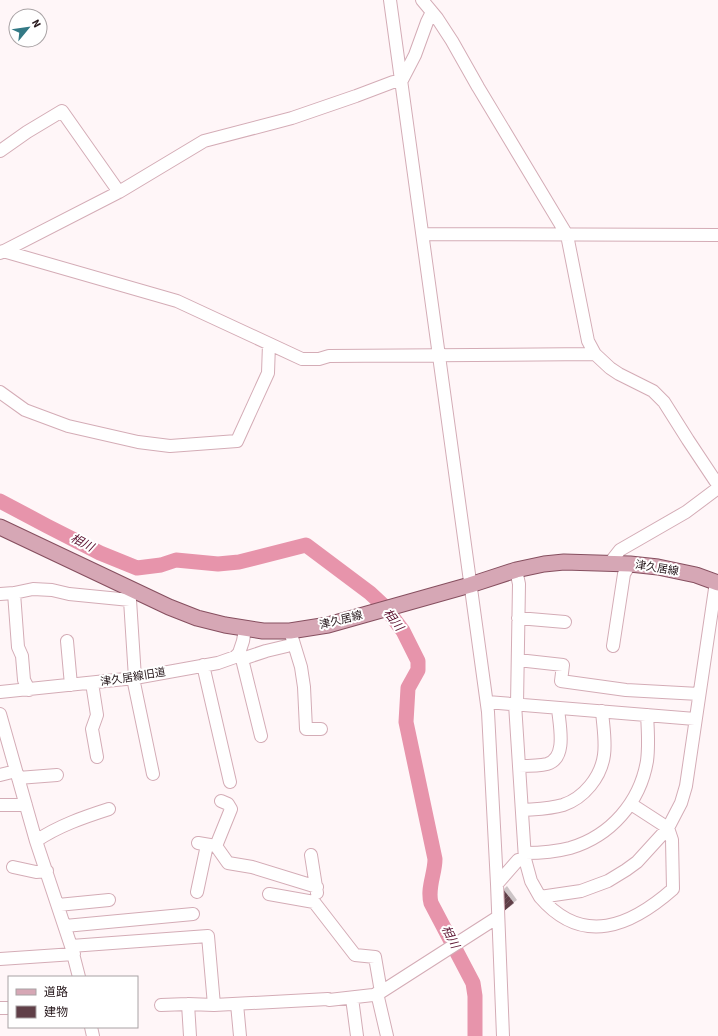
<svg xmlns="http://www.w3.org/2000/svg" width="718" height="1036" viewBox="0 0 718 1036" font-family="'Source Sans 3','Noto Sans JP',sans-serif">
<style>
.shadow{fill:#0003}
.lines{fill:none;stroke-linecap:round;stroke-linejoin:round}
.river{stroke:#e794ab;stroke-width:15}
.building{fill:url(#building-hatch)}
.minor-casing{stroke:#d4acb6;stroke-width:14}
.major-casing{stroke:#864f5f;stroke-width:17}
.minor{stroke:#fff;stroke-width:12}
.major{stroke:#d6a7b5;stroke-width:15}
.labels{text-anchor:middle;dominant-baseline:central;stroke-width:4;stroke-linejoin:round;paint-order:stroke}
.street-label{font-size:11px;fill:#26171b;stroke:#fff}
.water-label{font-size:12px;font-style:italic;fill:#5a102e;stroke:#fff}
</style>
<defs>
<pattern id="building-hatch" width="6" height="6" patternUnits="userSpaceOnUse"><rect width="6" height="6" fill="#603f48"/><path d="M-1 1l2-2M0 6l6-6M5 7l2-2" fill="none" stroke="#73575f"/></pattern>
</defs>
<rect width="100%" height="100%" fill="#fff6f8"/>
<path class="shadow" d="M507,886L517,900L504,910V889Z"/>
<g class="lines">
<path class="river" d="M0,501L47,526L100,553L137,568L161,565L176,560L218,564L239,562L306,545L370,593L385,607L403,631L418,661V670L408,688L406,722L435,859C435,874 427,888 431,903L473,983L475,996V1036"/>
</g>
<path class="building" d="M503,889L514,903L503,912Z"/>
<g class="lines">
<defs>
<path id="minor" d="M390,0L488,712L497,884L503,1036
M422,0L437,18L452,41L478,87L567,235L588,341L595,354L610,368L619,374L653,391L664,402L688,440L718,485
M401,82L415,55L427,22L432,12
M0,151L27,132L62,111L119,192
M423,234L718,235
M3,251L177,301L302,359H319L329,356L595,354
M0,253L119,192L204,141L292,118L356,96L393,82H401
M0,392L25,410L68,426L138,442L170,446L237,441L268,373L269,344
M609,564L620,550L686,512L718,488
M516,570L519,584L517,704
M14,593L18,647L22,656L24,680L29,690
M0,594L14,593L33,589L52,590L69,594L130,600L135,678
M518,618L565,622
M290,631L301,667L304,687L306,729H321
M67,641L71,685
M613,646L624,574L630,564
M239,653L242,659L261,736
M242,659L266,651L287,646
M518,660L563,665L561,681L626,690L699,694
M203,665L230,782
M133,678L153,774
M92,683L97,715L92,729L97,757
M0,692L135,678L218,663L235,657L239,653L243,641L245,629
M487,702L695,719
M515,704L525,859L531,881L540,897L581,891L608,881L626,870L637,862L668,828L681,803L686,786L716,582
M0,714L36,841L71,946L79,977
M519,766C528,766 539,766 547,764C568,758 559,724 558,708
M0,775L16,771
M18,778L57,775
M0,805H26
M523,810C536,809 550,809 563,805C584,798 601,777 604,755C606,741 603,725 602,711
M36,841C58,826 84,817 109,809
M198,843L216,846L228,863L252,867L317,887
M216,846L231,809L228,804L221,801
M525,853C540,853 555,852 570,848C611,836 640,802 647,761C649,746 648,730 647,715
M311,855L317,893
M13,867L36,872L47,871
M497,884L518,860L525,859
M197,892L207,845
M269,894L314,902L355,955L375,957L381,992
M540,897C583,947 631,926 673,889L672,840L668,828L631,804
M58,905L109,900
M65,926L193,914
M71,946L208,936L214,1005
M0,959L74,954
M377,993L387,1036
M352,998L357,1036
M237,1004L240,1036
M161,1005L188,1004
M0,1008H7
M91,1027L93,1036
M190,1036L188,1004L214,1005L328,999L329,1000L373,995L381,992L498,917"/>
<path id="major" d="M0,527L169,607L197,618L225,625L263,631H290L328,625L470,585L516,570L544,564L564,562L630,564L658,567L696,575L718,583"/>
</defs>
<use href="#minor" class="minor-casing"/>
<use href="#major" class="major-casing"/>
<use href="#minor" class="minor"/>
<use href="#major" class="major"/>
</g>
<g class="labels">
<g class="street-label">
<text transform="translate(657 568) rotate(9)">津久居線</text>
<text transform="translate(341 620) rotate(-14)">津久居線</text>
<text transform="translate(133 677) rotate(-9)">津久居線旧道</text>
</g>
<g class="water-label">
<text transform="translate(82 543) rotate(28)">相川</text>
<text transform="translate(393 620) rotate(53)">相川</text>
<text transform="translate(450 937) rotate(63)">相川</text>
</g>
</g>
<rect x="8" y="976" width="130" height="52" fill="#ffffff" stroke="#a8a2a4"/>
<rect x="16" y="989" width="20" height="6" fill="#d6a7b5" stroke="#a8a2a4"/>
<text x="44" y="996" font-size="12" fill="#26171b">道路</text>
<rect x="16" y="1006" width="20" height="12" fill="#603f48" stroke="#a8a2a4"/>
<text x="44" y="1016" font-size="12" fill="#26171b">建物</text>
<g transform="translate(28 28) rotate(61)"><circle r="19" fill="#ffffff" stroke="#a8a2a4"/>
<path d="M0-3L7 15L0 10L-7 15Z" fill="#337985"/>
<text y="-6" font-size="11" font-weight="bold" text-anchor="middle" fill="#26171b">N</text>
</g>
</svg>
